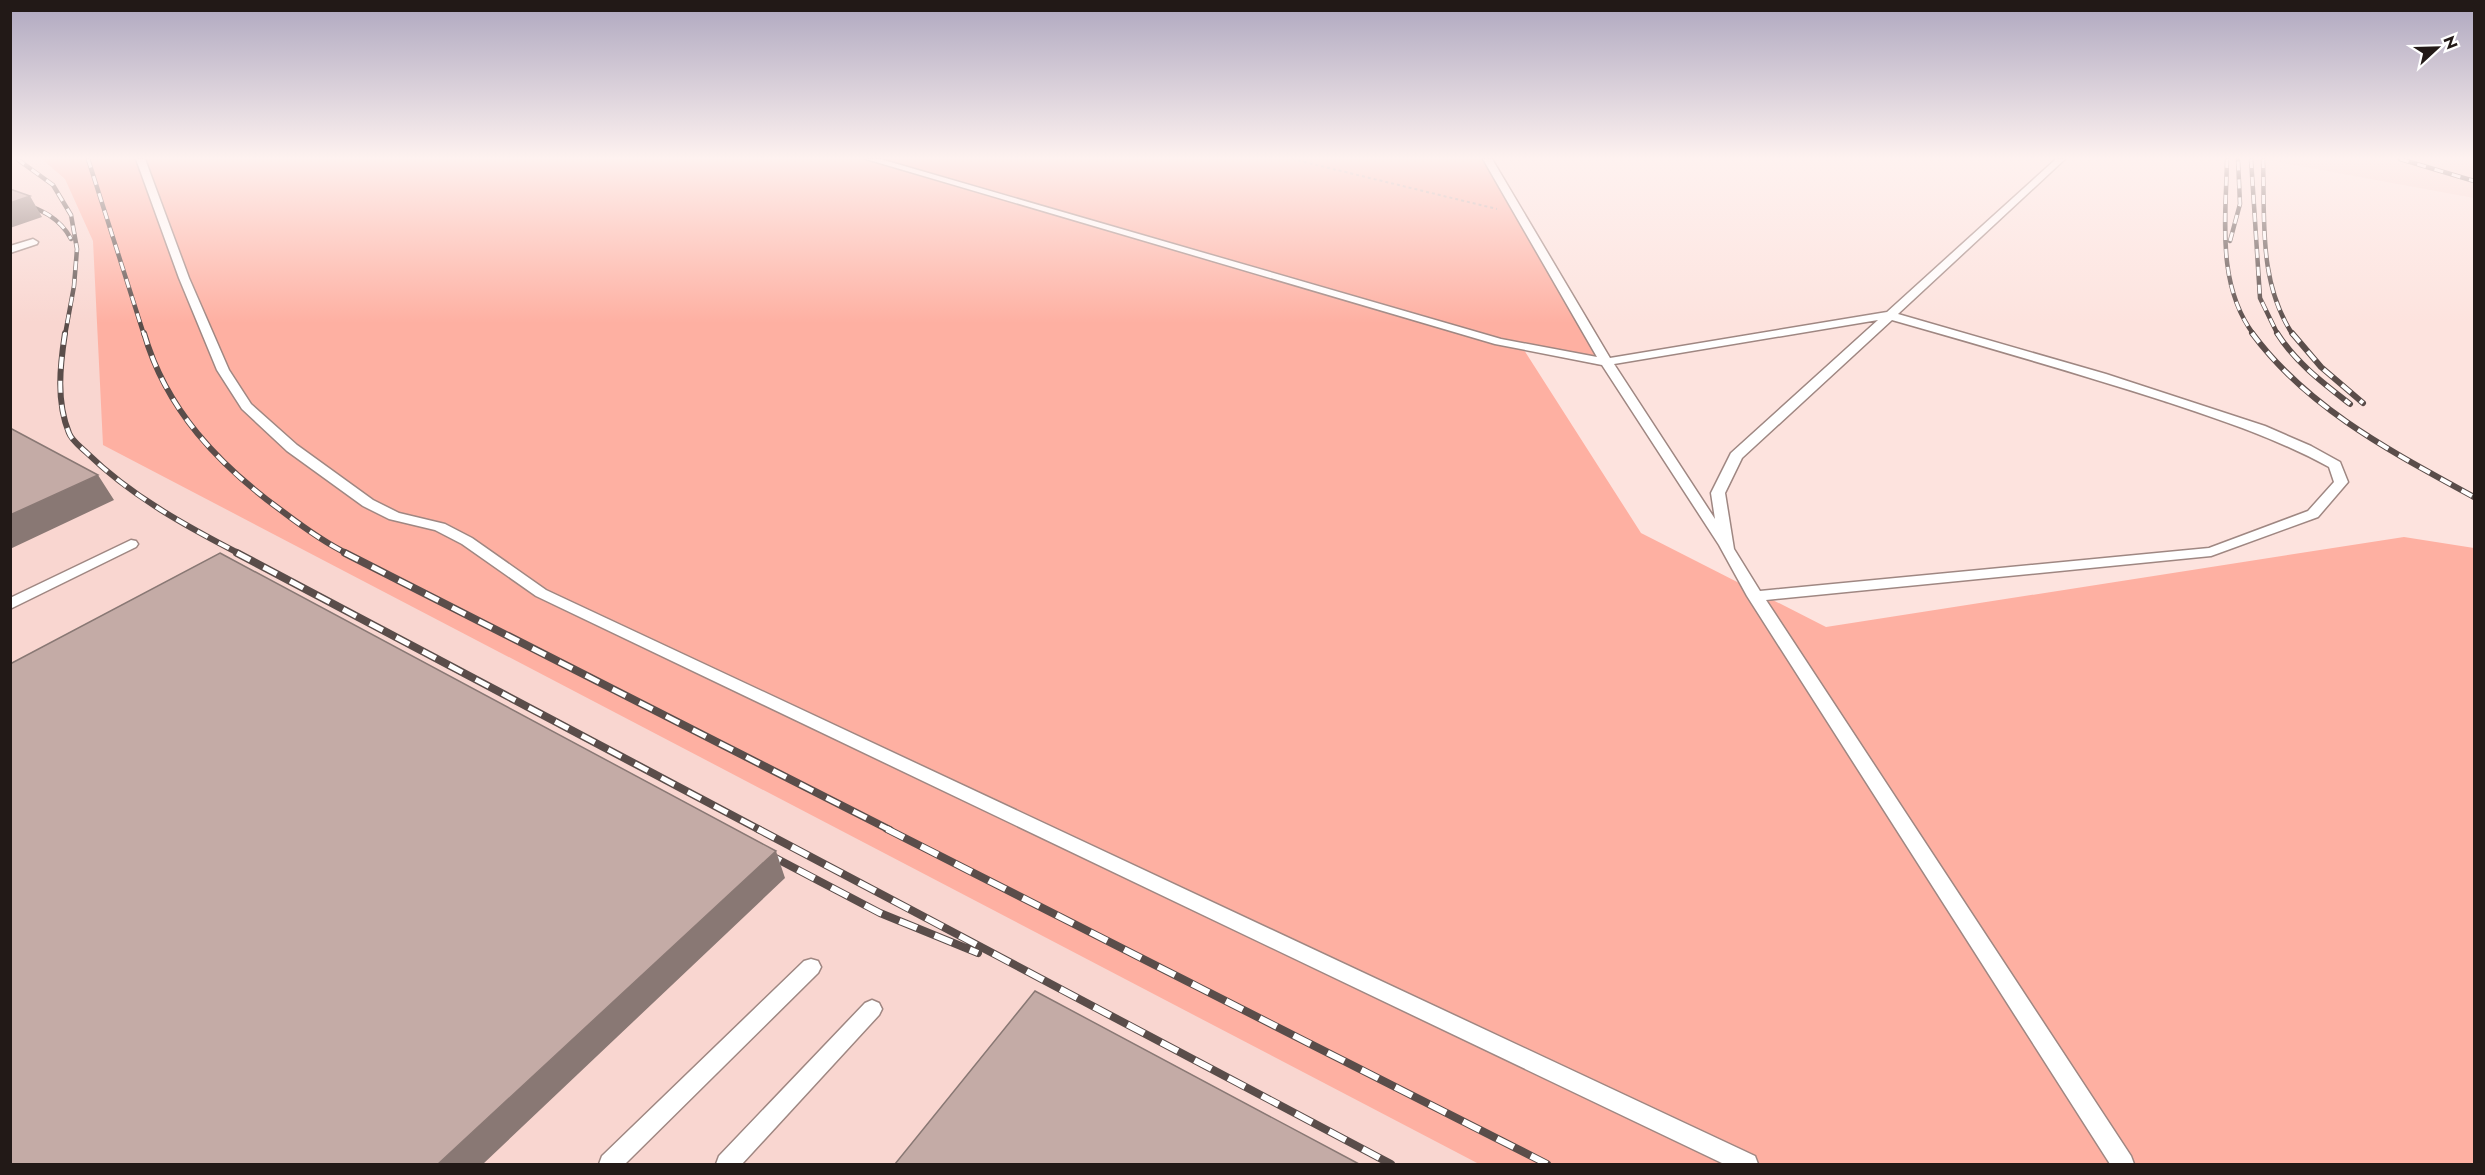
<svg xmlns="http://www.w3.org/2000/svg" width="2485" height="1175" viewBox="0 0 2485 1175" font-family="Jost,sans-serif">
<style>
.built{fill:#f9d6d0}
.green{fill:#feb0a2}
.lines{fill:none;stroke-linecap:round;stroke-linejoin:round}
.lane-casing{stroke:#9f8782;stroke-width:3}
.path{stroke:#bba6a2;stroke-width:2;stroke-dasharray:3 3;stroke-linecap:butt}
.lane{fill:#fff;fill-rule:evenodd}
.rail-far3-casing{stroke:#5a4d4a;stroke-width:4.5}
.rail-far2-casing{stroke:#5a4d4a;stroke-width:6}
.rail-far1-casing{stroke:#5a4d4a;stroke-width:8}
.rail-casing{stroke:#5a4d4a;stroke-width:8}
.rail-far3{stroke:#fff;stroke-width:3;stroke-dasharray:9;stroke-linecap:butt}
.rail-far2{stroke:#fff;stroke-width:4;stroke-dasharray:12;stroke-linecap:butt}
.rail-far1{stroke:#fff;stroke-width:5;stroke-dasharray:15;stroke-linecap:butt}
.rail{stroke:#fff;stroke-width:6;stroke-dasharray:19;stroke-linecap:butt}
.shaded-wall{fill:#897874}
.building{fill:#c4aba6;stroke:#897874;stroke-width:1.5}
</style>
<rect width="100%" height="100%" fill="#fde3de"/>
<path class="built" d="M10,159H121L1677,1164H11Z
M2267,159H2474V198L2267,160Z"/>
<path class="green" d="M42,159H1488L1610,368L1524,350L1641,533L1826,627L2404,537L2474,548V1164H1479L103,445L93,241L65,179Z"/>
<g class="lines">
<defs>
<path id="lane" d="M136,159H145L189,278L229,370L251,404L297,445L373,500L399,513L445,524L472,538L546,590L1755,1156L1758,1164H1724L536,596L462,544L435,530L389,519L363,506L287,451L242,409L217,370L179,278Z
M866,159H880L1501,339L1597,357L1483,159H1492L1610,358L1887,312L2056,159H2065L1898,314L2106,374L2265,426L2311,446L2340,462L2348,482L2318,517L2211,556L1766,600L2131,1156L2134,1164H2110L1747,596L1719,545L1602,365L1495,344ZM1878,320L1731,453L1711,493L1715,519L1614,364ZM1892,320C1983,346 2074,372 2164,401C2221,420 2276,438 2329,467L2334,482L2308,511L2209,548L1760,591L1734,549L1725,493L1742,458Z
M33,239L38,242L37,244L10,253V246Z
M131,540L136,541L138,544L136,547L10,609V598Z
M811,959L818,961L821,967L818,973L625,1164H599L602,1156L804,961Z
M872,1000L879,1003L882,1009L879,1015L742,1164H716L719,1156L865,1003Z"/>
</defs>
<use href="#lane" class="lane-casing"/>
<path class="path" d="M1292,159L1497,209"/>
<use href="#lane" class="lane"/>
<defs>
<path id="rail-far3" d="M17,159L53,185L71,215L77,249L74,286L65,335
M88,159L144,335
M2227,159C2226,218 2216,284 2254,335
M2251,159L2260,298L2278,335
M2263,159C2265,219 2258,282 2293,335
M2400,159L2474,181
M10,198C35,208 58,214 71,239
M2230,241L2240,204L2238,159"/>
<path id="rail-far2" d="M65,333C60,366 56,401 69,433C72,441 81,447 87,453C131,496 186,526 240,554
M144,333C166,410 219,465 282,511C303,527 325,543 348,554
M2252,333C2308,409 2394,453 2474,497
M2277,333C2296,363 2323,383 2350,404
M2292,333L2321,367L2363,403"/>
<path id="rail-far1" d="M237,553L760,830
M345,553L890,830"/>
<path id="rail" d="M758,829L1391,1164
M887,829L1547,1164
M764,852L880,913L978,953"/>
</defs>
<use href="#rail-far3" class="rail-far3-casing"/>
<use href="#rail-far2" class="rail-far2-casing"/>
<use href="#rail-far1" class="rail-far1-casing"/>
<use href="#rail" class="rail-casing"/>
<use href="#rail-far3" class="rail-far3"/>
<use href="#rail-far2" class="rail-far2"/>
<use href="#rail-far1" class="rail-far1"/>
<use href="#rail" class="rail"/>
</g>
<path class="shaded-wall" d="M30,196L42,217L10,228V203Z
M98,475L114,500L10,549V515Z
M776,851L785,878L483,1164H438Z"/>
<path class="building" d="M10,189L30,196L10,203Z
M10,428L98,475L10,515Z
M220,553L776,851L438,1164H10V664Z
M1035,991L1359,1164H895Z"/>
<linearGradient id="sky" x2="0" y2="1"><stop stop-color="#aea7bf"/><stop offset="0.49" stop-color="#fef2f0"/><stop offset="1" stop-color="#fef2f0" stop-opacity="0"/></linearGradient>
<rect width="2485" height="323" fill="url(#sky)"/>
<rect width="2485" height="1175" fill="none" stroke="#221917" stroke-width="24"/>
<g transform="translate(2437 48) rotate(68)" stroke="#ffffff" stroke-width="4.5" paint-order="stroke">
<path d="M0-4.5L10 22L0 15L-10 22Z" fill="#221917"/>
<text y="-9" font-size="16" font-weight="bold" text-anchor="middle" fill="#221917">N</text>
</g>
</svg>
